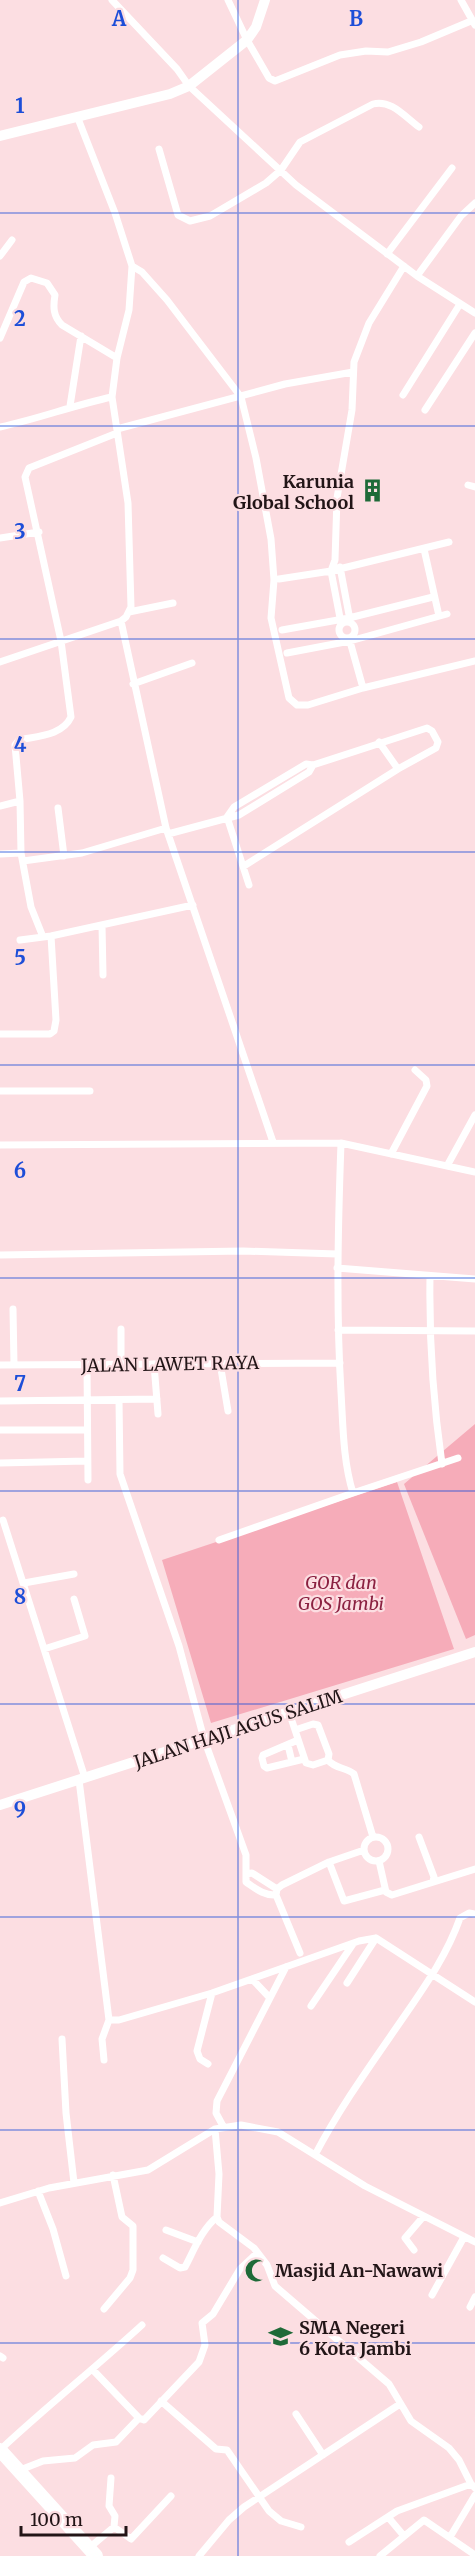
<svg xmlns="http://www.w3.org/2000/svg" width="475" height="2556" viewBox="0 0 475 2556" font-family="Merriweather,serif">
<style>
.green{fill:#f6acb9}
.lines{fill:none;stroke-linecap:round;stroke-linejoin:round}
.street{stroke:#fff;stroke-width:7}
.secondary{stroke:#fff;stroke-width:10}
.highway{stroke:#fff;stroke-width:14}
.grid{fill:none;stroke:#1d4ed8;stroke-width:1.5;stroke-opacity:0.55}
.labels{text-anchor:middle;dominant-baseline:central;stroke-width:4.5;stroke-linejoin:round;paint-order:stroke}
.poi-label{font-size:18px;font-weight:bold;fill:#221517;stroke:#fcdee2;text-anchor:start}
.street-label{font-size:18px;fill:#221517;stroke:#fcdee2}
.park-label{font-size:18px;font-style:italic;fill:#8b2141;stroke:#fcdee2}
.grid-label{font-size:20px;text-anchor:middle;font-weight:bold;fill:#1d4ed8;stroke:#fcdee2;stroke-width:4.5;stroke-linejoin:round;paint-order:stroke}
</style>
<rect width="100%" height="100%" fill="#fcdee2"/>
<path class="green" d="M475,1424V1635L466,1639L404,1484Z
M397,1482L454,1649L211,1723L162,1560Z"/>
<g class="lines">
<path class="street" d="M112,0L177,69L189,86L296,185L417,276L475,313
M228,0L247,40L269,78L275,81L340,55L366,51L388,52L421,42L471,21
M461,0L475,25
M159,149L178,215L190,221L210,216L266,183L281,170L300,142L373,104C391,99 405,117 419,127
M387,254L452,168
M0,256L12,240
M132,266L142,272L167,300L241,397L256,458L271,539L274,580L271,618L289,698L297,705H308L363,688L475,661
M417,276L461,216L475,203
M0,338L24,282L31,278L47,283L55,295C53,307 53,316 62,325L117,358
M403,395L460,304
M70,406L81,336
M425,410L475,333
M0,427C38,419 74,405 112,397
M117,429L285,384L353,372
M468,485L475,487
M0,538L39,532
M424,549L439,616
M340,567L350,620
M279,579L331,571L449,542
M129,612L173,603
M121,621L166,828L273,1142
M339 630a8 8 0 1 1 16 0a8 8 0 1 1-16 0Z
M341,623L331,571L335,560L337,498L352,410L354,362L369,323L404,266
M282,630L349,618L433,597
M349,638L363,688
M287,653L350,641L447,614
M0,662L121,621L126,617L131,607L128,503L112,397L117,358L129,310L132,266L115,213L77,116
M133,684L192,663
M379,742L398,769
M0,806L20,801
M58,808L64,856
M227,817L234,807L306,764L313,765L427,728L432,731L438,742L436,748L398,769L244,866
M227,817L249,885
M168,834L239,815L309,772L313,765
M0,854L21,853
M23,861L82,853L166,828
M102,925L103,975
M43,937L31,907L21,853L20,801L15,745L19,740C37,736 62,736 71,717L61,641L25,477L29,468L117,433
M20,940L51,936L193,905
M0,1034H50L54,1031L56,1020L51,936
M0,1091H90
M341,1143C338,1226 336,1309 341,1392C343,1425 343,1461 353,1493
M0,1145L341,1143L475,1172
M391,1154L427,1086L426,1080L415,1070
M447,1166L475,1115
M0,1255L243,1251L337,1254
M337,1268L475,1279
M430,1276C429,1340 433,1401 442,1464
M13,1309L14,1365
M338,1330L475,1331
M220,1363L228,1411
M121,1364V1329
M154,1364L158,1414
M0,1365L340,1363
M87,1365L88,1480
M119,1400L120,1474L179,1646L204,1739L246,1855V1882C255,1888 264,1896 276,1895L277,1889L282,1885L329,1862L364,1850
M0,1401L157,1399
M0,1430H86
M0,1463L86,1461
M3,1520L85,1778
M219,1540L353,1493L458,1458
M24,1583L74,1574
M44,1649L85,1636L74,1599
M289,1712L306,1763L313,1765L328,1760C335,1769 346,1767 354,1774L373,1837
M295,1730L313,1724L318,1725L329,1754L328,1760
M298,1740L263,1755L262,1758L264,1766L267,1768L304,1759
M288,1745L292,1762
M79,1780L109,2020L102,2039L104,2060
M364 1849a12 12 0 1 1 24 0a12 12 0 1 1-24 0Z
M419,1837L434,1877L433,1881
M379,1861L386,1892L392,1895L475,1869
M329,1862L344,1901L385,1890
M246,1874L252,1873L277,1889
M276,1895L300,1953
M252,1979L269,1997
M347,1983L376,1938
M311,2006L353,1944
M109,2020H119L212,1993L359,1941L376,1938L475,2002
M62,2039L66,2113L74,2183
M208,2064L200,2059L197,2051L212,1993
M223,2126L216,2113L217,2101L286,1967
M215,2129L219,2174L217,2217L219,2222L254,2248L267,2265L275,2286L389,2384L411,2421L449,2448L459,2460L471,2484
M315,2155C340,2107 372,2063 403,2018C425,1986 447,1955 460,1918L469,1913L475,1914
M38,2191L53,2229L66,2276
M0,2203L49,2188L148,2170L215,2129L241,2125L278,2132L365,2186L475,2242
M166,2230L198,2242
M414,2250L405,2238L423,2217
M163,2258L180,2268L185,2267C194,2250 202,2229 217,2217
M432,2295L464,2237
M470,2307L475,2297
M104,2309L130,2278L133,2270V2226L122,2217L113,2175
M0,2356L3,2358
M93,2370L139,2418L144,2420L199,2362L205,2345L202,2323L213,2314L240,2269L257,2253
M161,2401L216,2449L227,2450L269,2511L281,2521L301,2527
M296,2414L323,2455
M0,2450C46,2407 95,2368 142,2325
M20,2470L43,2461L75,2458L93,2445L116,2442L139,2418
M111,2478L109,2506L115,2516L114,2527
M388,2517L404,2536
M450,2537L475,2495
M349,2542L397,2511L471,2484L475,2488
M89,2548L114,2527L131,2539L171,2496
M199,2556L229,2520L244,2507L400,2404
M380,2556L424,2520L475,2555"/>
<path class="secondary" d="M0,136L170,94L189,86L247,40L256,27L265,0
M0,1805L475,1652"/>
<path class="highway" d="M0,2450L96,2556"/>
</g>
<path class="grid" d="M238,0V2556M0,213H475M0,426H475M0,639H475M0,852H475M0,1065H475M0,1278H475M0,1491H475M0,1704H475M0,1917H475M0,2130H475M0,2343H475"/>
<defs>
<symbol id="building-bare" viewBox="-9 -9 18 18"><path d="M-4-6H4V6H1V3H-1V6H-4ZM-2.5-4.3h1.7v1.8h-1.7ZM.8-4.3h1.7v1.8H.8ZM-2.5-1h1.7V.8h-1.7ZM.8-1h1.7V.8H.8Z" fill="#1f6a38" stroke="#fcdee2" stroke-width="2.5" paint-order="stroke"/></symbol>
<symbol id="mosque-bare" viewBox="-9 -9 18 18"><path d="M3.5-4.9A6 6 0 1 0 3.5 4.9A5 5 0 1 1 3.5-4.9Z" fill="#1f6a38" stroke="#fcdee2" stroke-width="2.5" paint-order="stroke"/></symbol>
<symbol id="school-bare" viewBox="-9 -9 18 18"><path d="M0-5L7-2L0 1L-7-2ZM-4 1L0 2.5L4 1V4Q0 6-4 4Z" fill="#1f6a38" stroke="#fcdee2" stroke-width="2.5" paint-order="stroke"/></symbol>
</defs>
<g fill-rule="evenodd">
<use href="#building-bare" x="356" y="474" width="33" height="33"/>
<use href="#mosque-bare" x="240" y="2254" width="33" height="33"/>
<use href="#school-bare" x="264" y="2320" width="33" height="33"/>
</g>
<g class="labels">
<g class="poi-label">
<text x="354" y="481" text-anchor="end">Karunia<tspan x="354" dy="21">Global School</tspan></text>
<text x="275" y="2270">Masjid An-Nawawi</text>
<text x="299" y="2327">SMA Negeri<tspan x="299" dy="21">6 Kota Jambi</tspan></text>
</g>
<g class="street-label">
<text transform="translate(170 1364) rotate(-1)">JALAN LAWET RAYA</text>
<text transform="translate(238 1729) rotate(-18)">JALAN HAJI AGUS SALIM</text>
</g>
<g class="park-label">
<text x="341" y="1582">GOR dan<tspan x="341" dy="21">GOS Jambi</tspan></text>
</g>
</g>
<g class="grid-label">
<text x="119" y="26">A</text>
<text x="356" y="26">B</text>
<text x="20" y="113">1</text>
<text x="20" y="326">2</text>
<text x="20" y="539">3</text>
<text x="20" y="752">4</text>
<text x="20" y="965">5</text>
<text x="20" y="1178">6</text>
<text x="20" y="1391">7</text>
<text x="20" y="1604">8</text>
<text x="20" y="1817">9</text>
</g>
<path d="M21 2526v9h105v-9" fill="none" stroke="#221517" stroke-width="3"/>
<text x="30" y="2526" font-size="18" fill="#221517" stroke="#fcdee2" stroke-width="4.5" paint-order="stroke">100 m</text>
</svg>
